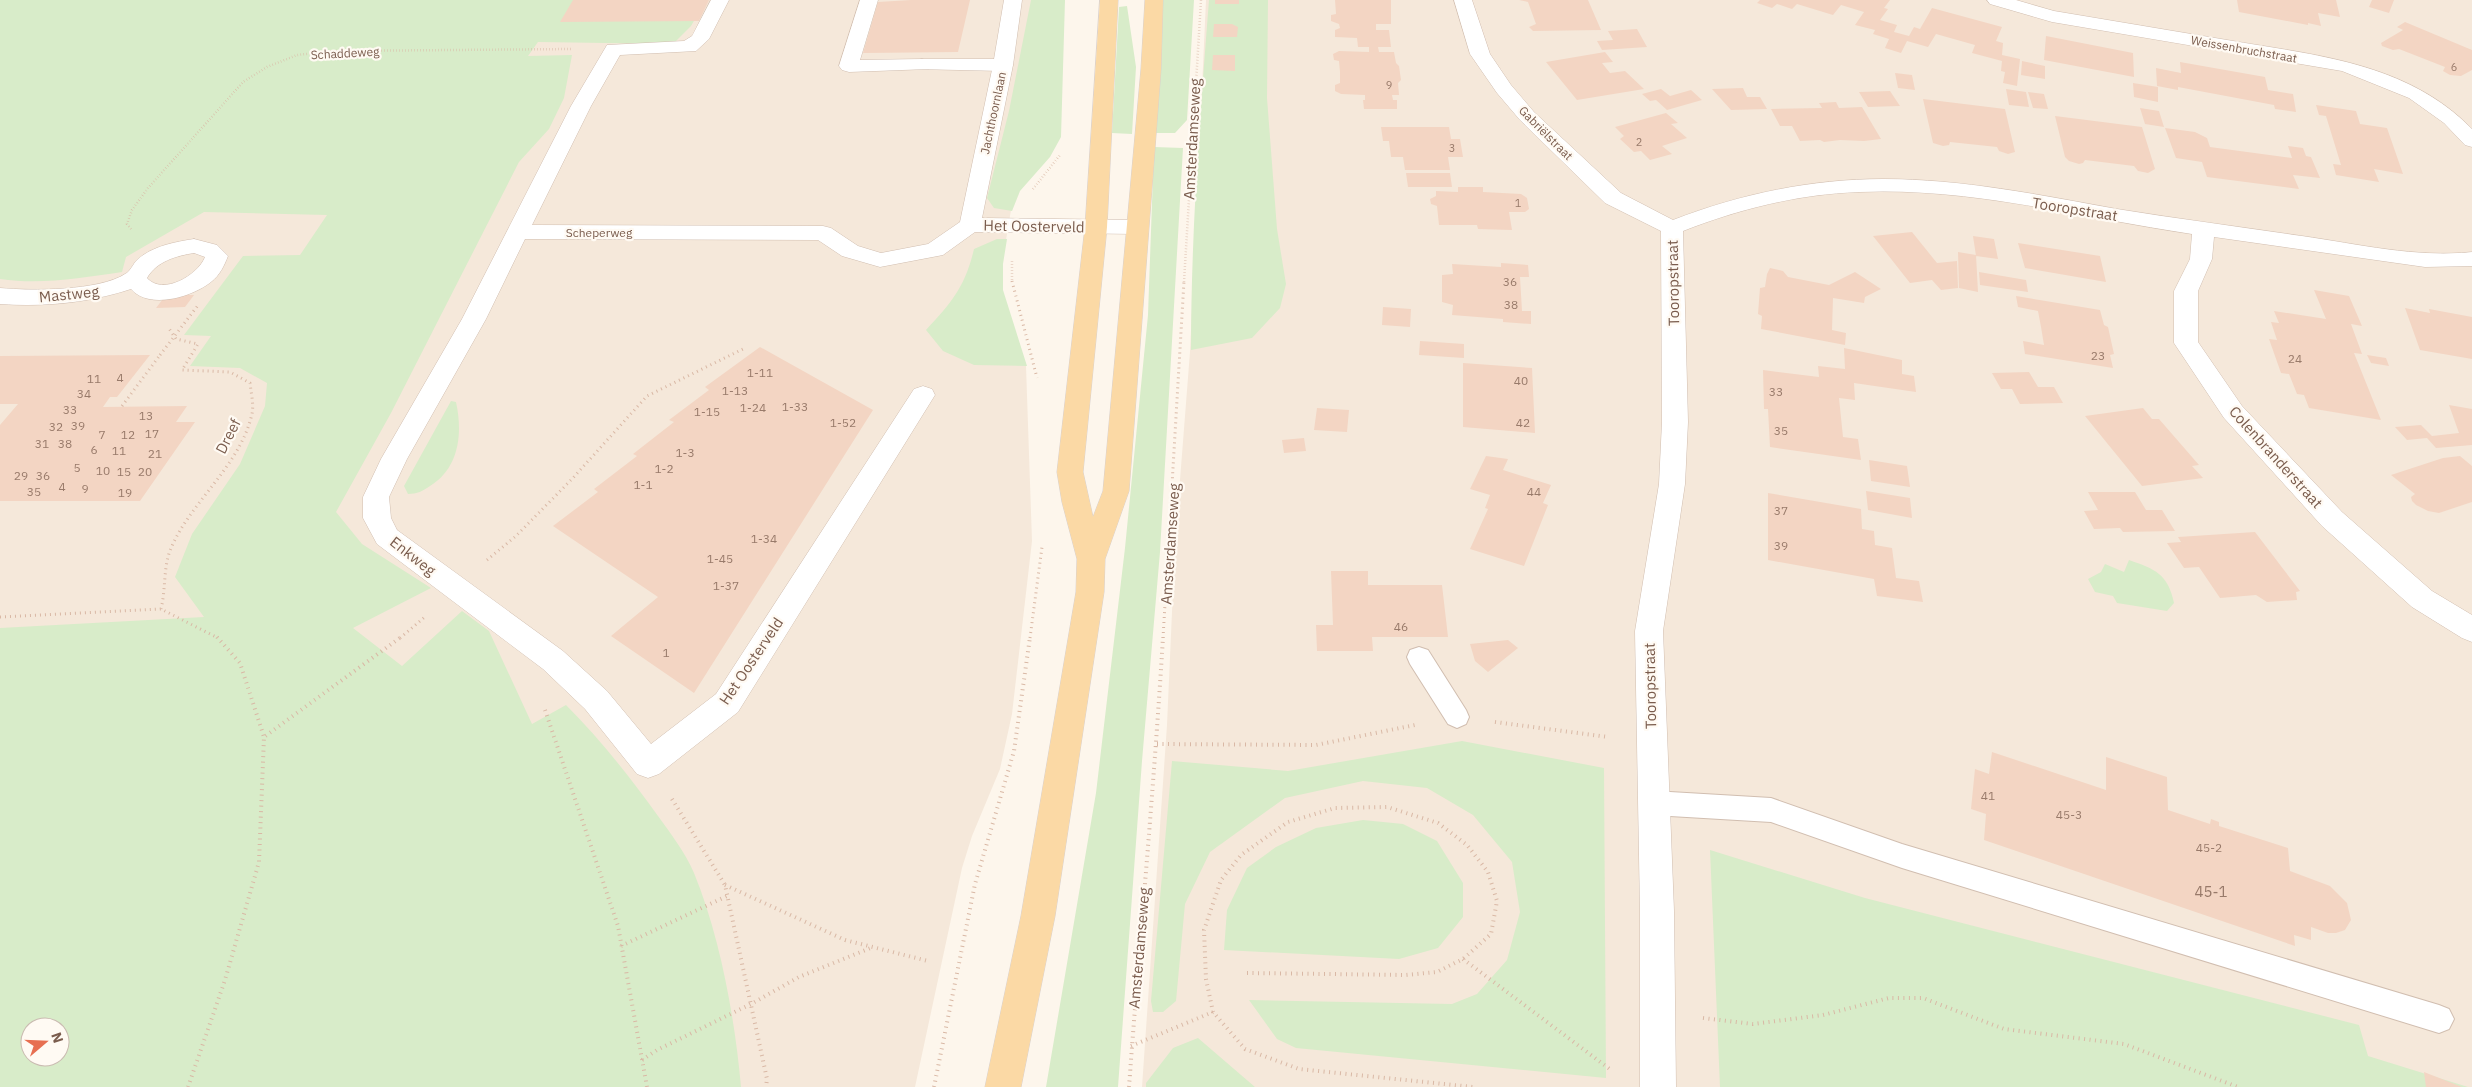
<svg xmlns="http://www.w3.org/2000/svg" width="2472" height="1087" viewBox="0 0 2472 1087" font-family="'IBM Plex Sans',sans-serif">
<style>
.residential{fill:#f5e8da;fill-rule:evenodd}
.green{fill:#d8ecc9;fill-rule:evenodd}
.building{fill:#f3d5c3}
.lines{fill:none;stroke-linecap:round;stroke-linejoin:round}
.service-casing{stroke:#d1beb0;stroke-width:2}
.pedestrian-casing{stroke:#d1beb0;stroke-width:1}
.minor-casing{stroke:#d1beb0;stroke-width:1}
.primary-casing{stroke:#dad1cd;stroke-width:1}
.path-far2{stroke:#d9b8a5;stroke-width:2.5;stroke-dasharray:0.5 2.5;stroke-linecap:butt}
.path-far1{stroke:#d9b8a5;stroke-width:3;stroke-dasharray:1 4;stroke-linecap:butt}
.path{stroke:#d9b8a5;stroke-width:4;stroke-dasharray:1 4.5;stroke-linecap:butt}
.service{fill:#fff;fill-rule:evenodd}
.pedestrian{fill:#fff;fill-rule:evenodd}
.minor{fill:#fff;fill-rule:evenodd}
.primary{fill:#fbd9a5;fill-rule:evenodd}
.path-bridge{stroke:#d9b8a5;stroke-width:3;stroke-dasharray:1 4;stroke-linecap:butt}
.labels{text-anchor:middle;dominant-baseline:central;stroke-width:4.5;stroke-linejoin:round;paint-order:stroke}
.far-number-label{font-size:11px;fill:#987a6a}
.far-street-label{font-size:12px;fill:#7a5c4d;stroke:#fffaf3}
.number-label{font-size:12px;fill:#987a6a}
.street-label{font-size:15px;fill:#7a5c4d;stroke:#fffaf3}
.near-number-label{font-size:15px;fill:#987a6a}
</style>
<rect width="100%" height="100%" fill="#fdf6ec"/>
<path class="residential" d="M0,0H1065L1019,191L1012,204L1002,264L1001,290L1026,366L1032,541L1012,714L1000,769L972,836L962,868L915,1087H0ZM30,1027H60V1057H30Z
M1206,0H2472V1087H1142L1167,725L1175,544L1190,352Z"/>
<path class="green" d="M0,0H706L691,26L673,44L538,42L528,56L572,55L564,98L549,129L519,162L391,413L336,512L362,544L431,588L353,628L402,666L462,611L489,631L532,724L566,705C600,739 630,777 658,816C671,834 685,852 694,873C720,936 735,1019 741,1087H0V628L204,617L175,577L192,534L240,464L265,406L267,383L240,368L190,366L211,336L184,335L243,256L300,255L327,215L204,212L126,257L122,272C81,278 41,285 0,279ZM30,1027H60V1057H30Z
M1031,0H1065L1061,137L1050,157L1020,191L1012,211L994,208L987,198L1009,111Z
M1162,0H1194L1187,120L1175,133H1155Z
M1209,0H1268L1267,98L1277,229L1286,284L1280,308L1252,338L1191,350C1191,233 1200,116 1209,0Z
M1127,6L1136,67L1132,134L1112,133L1119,7Z
M1154,147L1183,148L1160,552L1142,761L1118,1087H1046L1096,793L1125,548L1148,315Z
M997,239H1007L1003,264V290L1027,366L974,365L943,351L926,330C952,302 965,287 974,249Z
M451,401L456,402C463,434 459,468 430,486C423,491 417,494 408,494L404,486Z
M2129,560C2155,569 2168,574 2174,603L2167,611L2117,603L2113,596L2095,592L2088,579L2101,572L2105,564L2124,572Z
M1462,741L1604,768L1606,1078L1296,1048L1277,1039L1249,1000L1452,1004L1477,994L1507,960L1520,912L1512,862L1473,815L1427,788L1363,781L1285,798L1210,852L1185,904L1176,1001L1163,1012H1153L1151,1001L1172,761L1288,771Z
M1363,820L1403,824L1437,841L1463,883V917L1438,948L1399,959L1224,950L1227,910L1247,868L1276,847L1316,828Z
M1710,850L1865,898L2359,1025L2368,1056L2468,1087H1720Z
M1198,1038L1255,1087H1146V1083L1173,1048Z"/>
<path class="building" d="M573,0H709L699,21L560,22Z
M911,0H970L958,52L863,53L878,2Z
M1215,0H1239V4H1215Z
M1335,0H1391V24H1376V30H1389L1391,47H1378L1379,52H1394L1396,63L1399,66L1401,80L1398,83L1399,95H1392L1393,100H1397V109H1364L1363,100H1365V95L1341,94L1335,91V85L1340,83V72L1339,61L1334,60L1333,54L1339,51L1369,52V47H1358L1357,38L1335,37V30L1340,28L1339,24L1331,21V15L1336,14Z
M1519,0H1588L1601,30L1533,31L1529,27L1536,24L1528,2Z
M1760,0H1890L1884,8L1888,9L1880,20L1897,25L1894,32L1909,36L1914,27L1920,29L1932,8L2002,27L1996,41L2003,43L2002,55L2020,59L2017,86L2003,83L2005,72L2001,71L2002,61L1972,53L1975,45L1936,34L1928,47L1907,41L1901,53L1885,48L1889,39L1873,34L1875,30L1855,25L1864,12L1841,5L1833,15L1797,4L1792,9L1777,4L1772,8L1757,3Z
M2237,0H2336L2340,17L2318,13L2321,26L2308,23V25L2239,12Z
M2372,0H2394L2389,13L2369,7Z
M2405,22L2472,50V70L2461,76L2450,75L2443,71L2445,67L2399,49L2393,50L2382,46L2381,43L2403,30L2397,27Z
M1214,24H1232L1238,27L1237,37H1213Z
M1637,29L1647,47L1602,50L1597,41L1613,40L1608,31Z
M2046,36L2133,53L2134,77L2044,60Z
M1605,52L1613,62L1602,63L1610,73L1625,71L1644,89L1577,100L1546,62Z
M1213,55H1235V71L1212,70Z
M2022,61L2045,66V79L2021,75Z
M2180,62L2265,77L2268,90L2293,94L2296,112L2275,109L2274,105L2178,87V90L2157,86L2156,68L2181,73Z
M1895,73L1912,75L1915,90L1898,88Z
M2133,83L2158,87V102L2134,97Z
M1743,88L1747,97H1760L1767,109L1731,110L1712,89Z
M1661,89L1670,96L1691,90L1702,100L1667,110L1656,100L1650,101L1642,94Z
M2006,89L2026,92L2029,107L2009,105Z
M1890,91L1900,106L1868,107L1859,92Z
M2028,92L2044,94L2048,109L2033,108Z
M1923,99L2005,109L2015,152L2008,154L1999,151L1997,147L1950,142L1949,145L1943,146L1933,143Z
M1836,102L1839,108L1862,107L1881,139L1864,141L1840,140L1824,142L1820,140L1800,141L1792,126H1780L1771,109L1822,108L1819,103Z
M2316,105L2356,111L2360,124L2387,128L2403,174L2374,169L2379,182L2336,175L2333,164L2341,165L2326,116L2319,115Z
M2140,108L2159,111L2164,127L2145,124Z
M1666,113L1678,123L1671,124L1687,138L1662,146L1672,154L1650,160L1641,151L1634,152L1620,139L1624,136L1615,127Z
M2055,116L2142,127L2155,169L2148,173L2138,171L2134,166L2085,160L2083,163L2079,164L2069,161L2065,157Z
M1381,127H1449L1451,139H1460L1463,157H1448L1450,170H1405L1403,157H1391L1389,141H1383Z
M2165,128L2195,132L2207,138L2210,147L2292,158L2288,146L2303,148L2306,156L2311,157L2320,178L2293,175L2299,189L2207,177L2202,162L2176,158Z
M1406,173H1450L1452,187H1408Z
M1458,187H1483V192L1521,194L1527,198L1529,209L1525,212H1509L1512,230L1478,229L1477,225H1439L1437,206L1431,204L1430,199L1436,196V191L1458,192Z
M1912,232L1937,263L1957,261L1958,288L1941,290L1932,280L1910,283L1873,236Z
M1973,236L1994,239L1998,259L1976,256Z
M2018,243L2100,256L2106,282L2025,268Z
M1958,252L1976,255L1978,292L1959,288Z
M1501,263L1528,265L1529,277H1520L1522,311H1531V324L1503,322V319L1452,315L1453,305L1442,302V275L1453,274L1452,264L1501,267Z
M1770,268L1783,271L1788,277L1829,285L1855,272L1881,289L1865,297L1864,303L1833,298L1832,330L1846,333L1845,345L1761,329L1762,316L1758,314L1760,288L1765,287L1767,274Z
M1979,272L2026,280L2028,292L1980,285Z
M2314,290L2349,296L2362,326L2351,324L2362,354L2354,353L2381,420L2309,408L2304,395L2297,394L2289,374L2281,373L2269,339L2277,340L2271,322L2279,323L2274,311L2326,319Z
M166,295H194L185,307L156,308Z
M2016,296L2100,310L2104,325L2108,327L2114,354L2110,355L2113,368L2025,354L2023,341L2044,345L2041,327L2038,311L2018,307Z
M1383,307L1411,309L1410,327L1382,325Z
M2405,308L2430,313L2429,309L2472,317V359L2420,350Z
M1420,341L1464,344V358L1419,355Z
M760,347L873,410L694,693L611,636L658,597L553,526L598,492L594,489L637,456L633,454L674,422L669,420L709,390L705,387Z
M1844,348L1902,360V374L1914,376L1916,392L1854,383L1855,400L1839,398L1843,437L1858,439L1861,460L1770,447L1768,409H1764L1763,370L1819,377L1818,366L1845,369Z
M150,355L117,397H110L103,407L187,406L176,422H195L140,501H0V425L18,404H0V356Z
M2367,355L2386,358L2389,366L2371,363Z
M1463,363L1532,368L1535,433L1463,427Z
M2029,372L2038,387H2054L2063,403L2020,404L2012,389H2001L1992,373Z
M2449,405L2472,409V445L2436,448L2427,438L2407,440L2395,427L2421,425L2432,436L2459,433Z
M1317,408L1349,410L1347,432L1314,430Z
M2143,408L2152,419H2159L2199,465L2192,466L2203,478L2142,486L2085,416Z
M1304,438L1306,451L1284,453L1282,440Z
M1486,456L1508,459L1503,470L1551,485L1543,503L1548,505L1524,566L1470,549L1488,509L1485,508L1490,495L1470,489Z
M2460,456L2472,466V502L2439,513L2428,511L2416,505L2412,501L2411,497L2415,494L2391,475L2443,458Z
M1869,460L1907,466L1910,487L1871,481Z
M1866,491L1910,498L1912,518L1868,510Z
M2088,492H2135L2146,510H2162L2175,531L2123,532L2120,528L2094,529L2084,511L2098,510Z
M1768,493L1861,509L1862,529L1874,531L1875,545L1892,548L1896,578L1919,581L1923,602L1877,596L1874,579L1768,560Z
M2255,532L2300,591L2296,592L2297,600L2267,602L2256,595L2220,598L2199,567L2184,568L2167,543L2181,542L2178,537Z
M1331,571H1368V585H1442L1448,637H1372L1373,651H1317L1316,625H1333Z
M1508,640L1518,648L1488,672L1475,661L1470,644Z
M1992,752L2106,790V757L2167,777L2168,810L2210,824L2211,819L2219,822V826L2288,848L2290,871L2330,886L2347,903L2351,920L2345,930L2336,933H2328L2311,927V940L2294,935L2295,946L1984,840L1986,814L1971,809L1975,769L1989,774Z
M2424,1072L2462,1087H2426Z"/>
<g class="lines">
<defs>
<path id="service" d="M1419,647L1428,650L1466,710L1469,717L1466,724L1457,728L1448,724L1410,664L1407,657L1410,650Z
M1653,791L1771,798L1902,844L2439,1005L2449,1009L2454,1019L2449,1029L2439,1033L1902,868L1771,822L1653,815L1644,811L1640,803L1644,795Z"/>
<path id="pedestrian" d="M922,59H1003L1010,61L1013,65L1010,69L1003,71L915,69L912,65L915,61Z"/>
<path id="minor" d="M711,0H729L709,39L696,51L620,55L591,106L532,225L823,226L831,228L858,246L881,253L928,244L960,222L993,65L1004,0H1022L1013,65L982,218L1137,220L1145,222L1148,227L1145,232L1137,234L975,232L943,255L880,267L842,256L818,240L525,239L486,319L407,459L389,497L391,518L397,530L563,651L607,691L651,744L716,694L914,389L923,386L932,389L935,395L738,712L659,774L648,778L637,774L585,709L543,669L377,544L363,518V497L381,459L462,319L571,106L607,45L684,41L692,36Z
M860,0H878L860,60L922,59L929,61L932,65L929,69L849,72L842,70L839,66Z
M1454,0H1472L1490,54L1511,85L1534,112L1621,193L1673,220C1740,194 1812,179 1883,179C1962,179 2040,195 2117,209C2179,219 2241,227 2302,236C2358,244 2416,258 2472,252V266L2425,267L2214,237L2212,259L2198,291V342L2242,406L2342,512L2432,591L2472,615V642L2462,638L2412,607L2322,526L2224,418L2174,343V291L2190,259L2192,234C2082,218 1971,187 1859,192C1799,194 1739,209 1683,231L1688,422L1685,484L1663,631L1674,911L1676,1087H1640V911L1635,631L1659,484L1662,422L1661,231L1605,203L1520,120L1497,93L1470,54Z
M1987,0H2016L2054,11C2112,21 2169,30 2227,40C2314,55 2407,62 2472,129V147L2465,145L2444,123L2409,98L2342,71L2052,22L1990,4Z
M194,239L217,245L228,256C224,266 220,275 211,282C192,297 149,310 131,289C88,303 44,307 0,304V288C31,291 99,291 125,274C130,272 133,264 137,260C152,246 175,242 194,239ZM194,253L205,257C198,275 163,296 147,278C157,261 176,256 194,253Z"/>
<path id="primary" d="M1100,0H1118L1107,227L1083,472L1093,517L1103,491L1141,69L1145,0H1163L1161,69L1129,491L1105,559L1104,592L1055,916L1021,1087H985L1021,916L1076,592L1077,559L1062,502L1057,472L1085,227Z"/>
</defs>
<use href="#service" class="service-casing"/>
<use href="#pedestrian" class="pedestrian-casing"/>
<use href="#minor" class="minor-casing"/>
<use href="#primary" class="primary-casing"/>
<path class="path-far2" d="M1033,189L1060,155
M131,229L127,224L132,210L148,188L243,82L267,67L297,55L335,51L572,49
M1012,261V282
M1184,282L1201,0"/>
<path class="path-far1" d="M1012,281L1037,378
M122,406L160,355
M487,560L516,536L572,479L647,396L743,349
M161,609C166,589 163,567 171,548C192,500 240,466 252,414C254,404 251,393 250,383L230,372L182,370L198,344L176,339L168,327
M0,617L161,609L218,638
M400,638L426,616
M1030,638L1042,547
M1163,638L1184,281"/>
<path class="path" d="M217,637L240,663L264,737
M545,710L618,926L647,1087
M1495,722L1608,737
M1157,744L1316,745L1415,725
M672,799L725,885L767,1079L766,1087
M725,885L845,940L928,961
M621,946L727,896
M1463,959L1611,1070
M1247,973L1406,975L1437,972L1463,959L1491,934L1497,901L1488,872L1467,845L1438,823L1387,807L1335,808L1288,822L1241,855L1221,880L1204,930L1206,979L1213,1012L1245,1049L1299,1069L1473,1087
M1703,1018L1753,1024L1823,1015L1889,998H1923L2004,1029L2124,1044L2238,1087
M1131,1046L1213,1012
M642,1060L657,1050L751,1004L799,977L873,947
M188,1087L225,980L259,862L264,737L401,637
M934,1087L975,884L1014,751L1030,637
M1129,1087C1140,937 1154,787 1163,637"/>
<use href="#service" class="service"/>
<use href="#pedestrian" class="pedestrian"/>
<use href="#minor" class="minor"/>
<use href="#primary" class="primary"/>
<path class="path-bridge" d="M160,355L199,304"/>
</g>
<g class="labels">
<g class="far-number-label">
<text x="2454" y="67">6</text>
<text x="1389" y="85">9</text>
<text x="1639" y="142">2</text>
<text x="1452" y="148">3</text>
<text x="1518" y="203">1</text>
</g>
<g class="far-street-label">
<text transform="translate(2244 49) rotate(10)">Weissenbruchstraat</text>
<text transform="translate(345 53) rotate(-3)">Schaddeweg</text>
<text transform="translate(993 113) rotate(-78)">Jachthoornlaan</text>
<text transform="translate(1546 133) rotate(45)">Gabriëlstraat</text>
<text x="599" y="232">Scheperweg</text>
</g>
<g class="number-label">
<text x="1510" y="281">36</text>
<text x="1511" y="304">38</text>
<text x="2098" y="355">23</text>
<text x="2295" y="358">24</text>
<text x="760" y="372">1-11</text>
<text x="120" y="377">4</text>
<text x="94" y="378">11</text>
<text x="1521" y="380">40</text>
<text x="735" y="390">1-13</text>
<text x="1776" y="391">33</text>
<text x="84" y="393">34</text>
<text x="795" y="406">1-33</text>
<text x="753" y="407">1-24</text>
<text x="70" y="409">33</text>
<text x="707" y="411">1-15</text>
<text x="146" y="415">13</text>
<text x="843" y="422">1-52</text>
<text x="1523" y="422">42</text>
<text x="78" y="425">39</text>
<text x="56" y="426">32</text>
<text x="1781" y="430">35</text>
<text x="152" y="433">17</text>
<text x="102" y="434">7</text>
<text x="128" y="434">12</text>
<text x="42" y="443">31</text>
<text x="65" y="443">38</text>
<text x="94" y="449">6</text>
<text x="119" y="450">11</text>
<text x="685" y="452">1-3</text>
<text x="155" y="453">21</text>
<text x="77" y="467">5</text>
<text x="664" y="468">1-2</text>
<text x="103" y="470">10</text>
<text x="124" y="471">15</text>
<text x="145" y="471">20</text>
<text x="21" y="475">29</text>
<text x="43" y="475">36</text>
<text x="643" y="484">1-1</text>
<text x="62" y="486">4</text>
<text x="85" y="488">9</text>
<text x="34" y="491">35</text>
<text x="1534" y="491">44</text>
<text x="125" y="492">19</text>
<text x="1781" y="510">37</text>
<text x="764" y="538">1-34</text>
<text x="1781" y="545">39</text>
<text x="720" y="558">1-45</text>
<text x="726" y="585">1-37</text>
<text x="1401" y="626">46</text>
<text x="666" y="652">1</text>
<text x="1988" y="795">41</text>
<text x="2069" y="814">45-3</text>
<text x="2209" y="847">45-2</text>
</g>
<g class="street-label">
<text transform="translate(1192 139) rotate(-87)">Amsterdamseweg</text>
<text transform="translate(2075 209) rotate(9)">Tooropstraat</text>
<text transform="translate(1034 226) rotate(1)">Het Oosterveld</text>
<text transform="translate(1673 283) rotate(-91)">Tooropstraat</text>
<text transform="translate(69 294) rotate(-6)">Mastweg</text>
<text transform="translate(228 436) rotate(-63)">Dreef</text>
<text transform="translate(2276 457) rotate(48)">Colenbranderstraat</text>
<text transform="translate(1170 544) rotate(-86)">Amsterdamseweg</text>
<text transform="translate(413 556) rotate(38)">Enkweg</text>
<text transform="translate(751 661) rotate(-56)">Het Oosterveld</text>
<text transform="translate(1650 686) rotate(-91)">Tooropstraat</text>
<text transform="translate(1139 948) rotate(-85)">Amsterdamseweg</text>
</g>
<g class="near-number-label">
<text x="2211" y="891">45-1</text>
</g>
</g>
<g transform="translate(45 1042) rotate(71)"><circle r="24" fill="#fffaf3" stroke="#cabbb1"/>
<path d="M0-4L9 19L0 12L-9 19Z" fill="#e76f51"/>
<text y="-8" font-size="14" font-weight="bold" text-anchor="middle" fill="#7a5c4d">N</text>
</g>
</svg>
